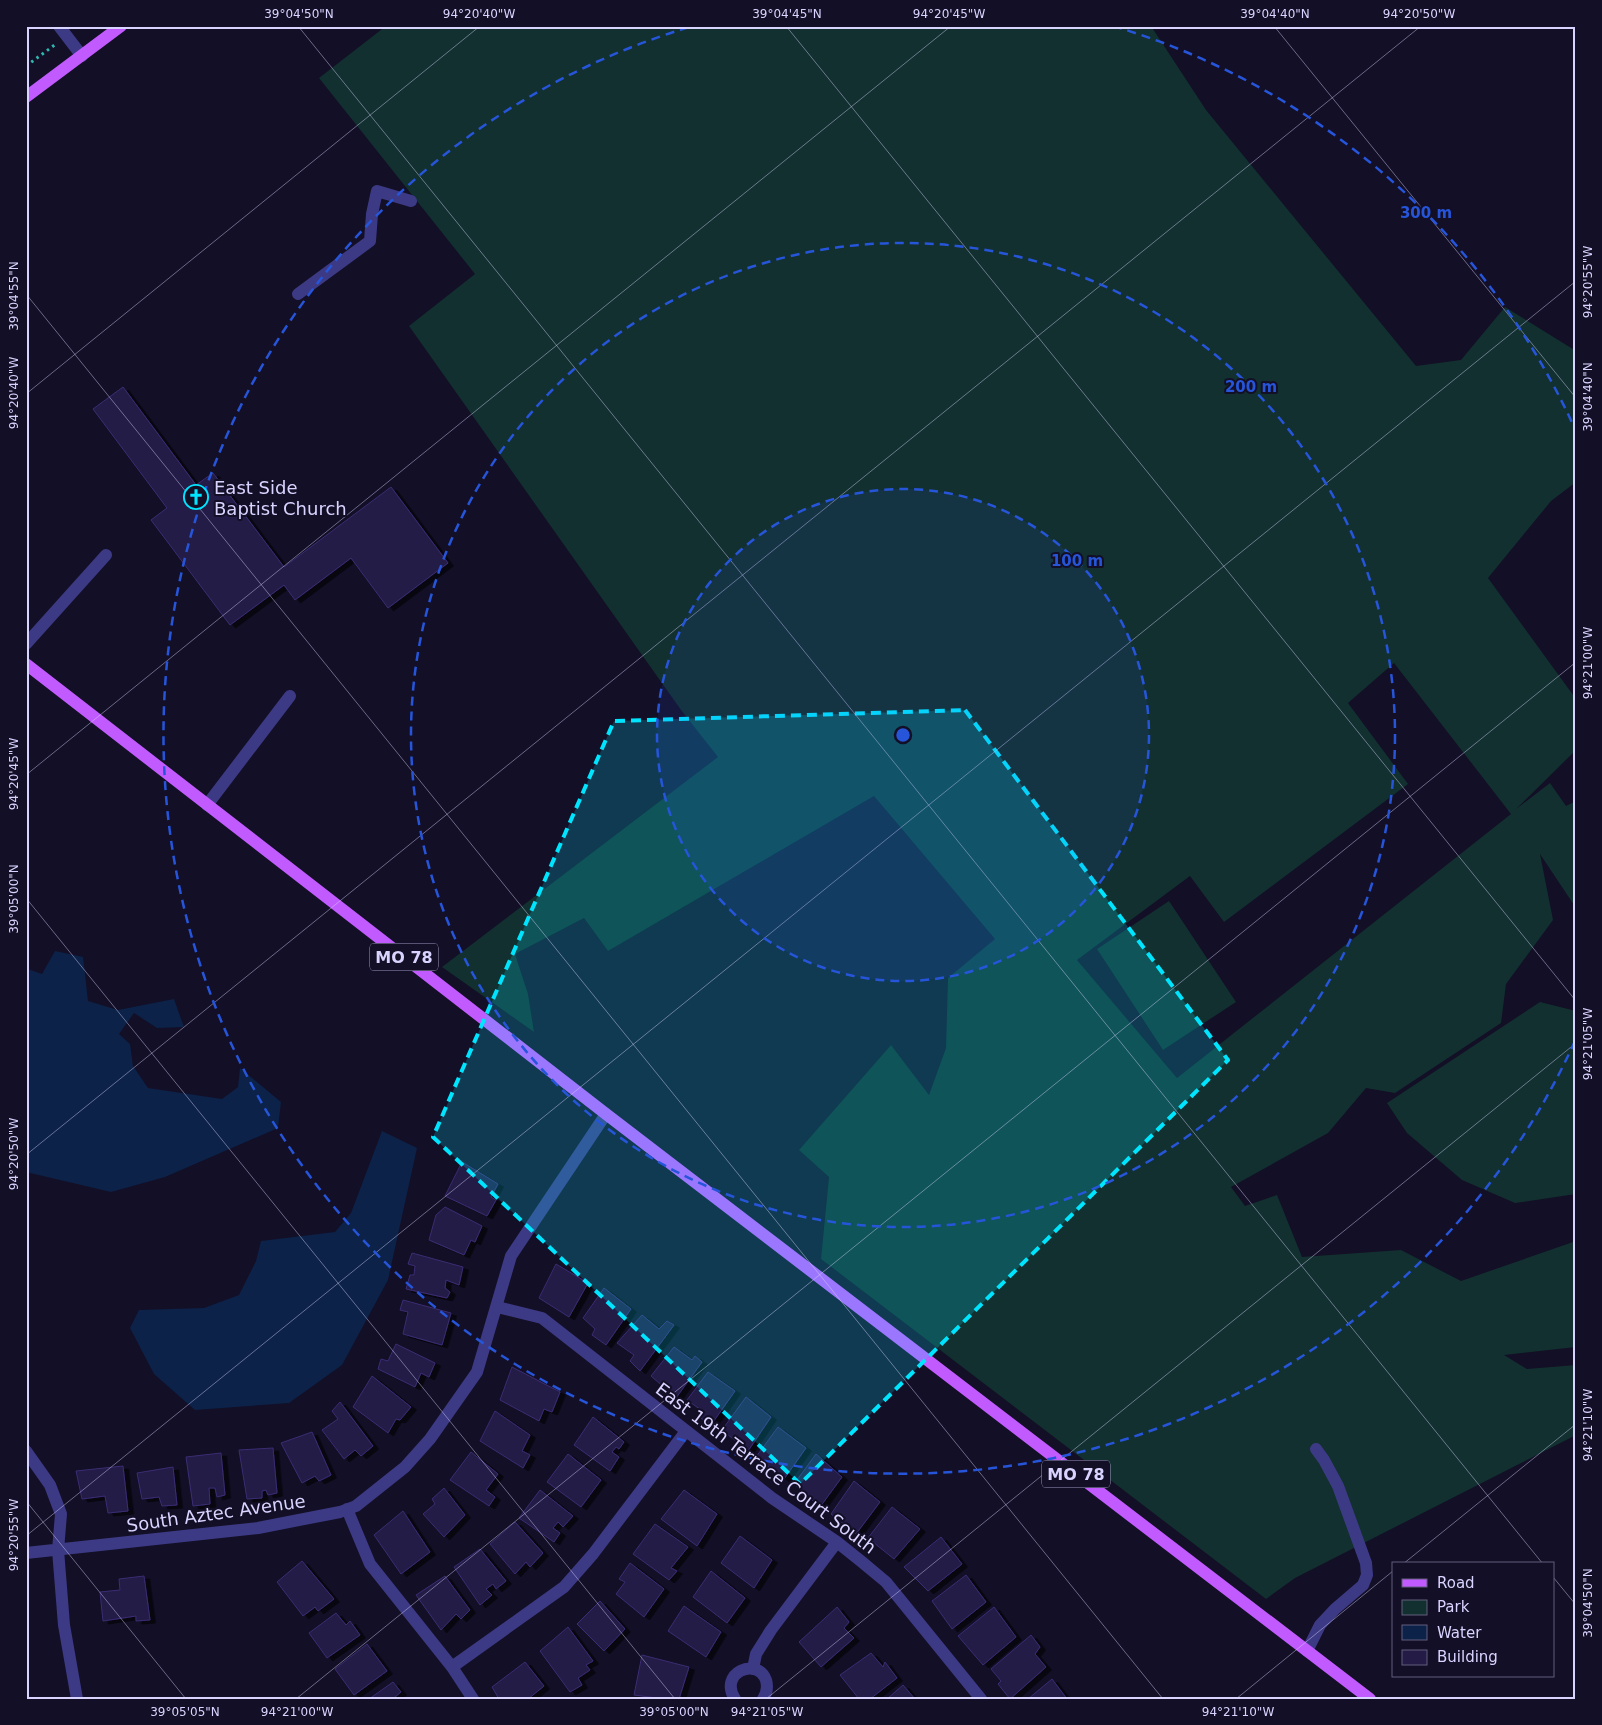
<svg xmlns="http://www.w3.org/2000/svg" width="1602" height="1725" viewBox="0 0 1602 1725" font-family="'DejaVu Sans',sans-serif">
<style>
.green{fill:#12302f;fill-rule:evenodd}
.water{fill:#0c2248}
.building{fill:#241b47;stroke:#3b2d73;filter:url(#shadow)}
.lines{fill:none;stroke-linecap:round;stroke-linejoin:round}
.path{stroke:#2fb8b0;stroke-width:3;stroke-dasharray:2.5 4;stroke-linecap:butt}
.minor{stroke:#3d3a85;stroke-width:12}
.major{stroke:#c25bff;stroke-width:12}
.marked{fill:#00e5ff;fill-opacity:0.2;stroke:#00e5ff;stroke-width:4;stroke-dasharray:10 6;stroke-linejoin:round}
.ticks{fill:none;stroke:#d9d4ff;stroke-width:1;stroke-opacity:0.45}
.ring{fill:none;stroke:#2655da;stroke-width:2.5;stroke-dasharray:9 6}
.labels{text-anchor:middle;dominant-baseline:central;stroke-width:4;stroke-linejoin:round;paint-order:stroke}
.shield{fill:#130f26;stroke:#9e99be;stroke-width:1}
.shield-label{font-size:16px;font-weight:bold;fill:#d9d4ff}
.poi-label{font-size:18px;fill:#d9d4ff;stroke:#130f26;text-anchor:start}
.street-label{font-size:18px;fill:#d9d4ff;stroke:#130f26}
.centre{fill:#2655da;stroke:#130f26;stroke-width:2.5}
.ring-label{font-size:15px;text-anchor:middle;font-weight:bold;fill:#2655da;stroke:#130f26;stroke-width:4;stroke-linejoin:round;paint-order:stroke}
.neatline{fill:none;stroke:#d9d4ff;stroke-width:2}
.ticks-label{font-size:12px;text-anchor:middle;fill:#d9d4ff}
</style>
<defs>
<filter id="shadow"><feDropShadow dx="5.5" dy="3" stdDeviation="0" flood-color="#0009"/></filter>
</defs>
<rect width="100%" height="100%" fill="#130f26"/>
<path class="green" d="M386,26H1151L1206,110L1416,366L1461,360L1505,307L1576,351V482L1551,501L1488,578L1576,699V750L1516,809L1550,783L1566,806L1576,801V908L1540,854L1553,920L1506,984L1501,1023L1395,1093L1366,1088L1328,1133L1231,1187L1245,1206L1277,1195L1302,1257L1401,1250L1461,1281L1576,1241V1347L1504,1355L1527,1369L1576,1365V1435L1295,1578L1266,1599L821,1259L829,1177L799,1150L891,1045L929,1095L946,1048L948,978L995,939L874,796L608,951L584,918L515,954L528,994L534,1032L442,967L718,757L681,710L409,326L475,274L319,78ZM1394,663L1511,814L1177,1078L1077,960L1190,876L1224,922L1408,784L1348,703Z
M1169,901L1236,1002L1163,1050L1097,949Z
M1540,1002L1576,1011V1194L1515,1203L1462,1180L1407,1133L1387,1103Z"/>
<path class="water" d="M55,951L83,957L88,1001L118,1010L174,999L184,1027L157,1028L134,1013L119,1034L130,1044L133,1066L148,1088L222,1099L238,1087L240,1068L281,1102L278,1128L165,1177L111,1192L26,1172V971L28,969L42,974Z
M382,1131L417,1148L388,1280L342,1365L289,1403L195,1410L154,1374L130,1328L139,1310L204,1308L239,1295L256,1261L261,1241L335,1232L351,1213Z"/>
<path class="building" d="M123,387L196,485L213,473L284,567L391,487L448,563L388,608L351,558L295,600L284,585L230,625L151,520L167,508L93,409Z
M462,1162L498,1184L491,1197L496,1200L487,1216L445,1196Z
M445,1207L482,1226L475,1242L471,1240L464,1255L429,1240L436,1215Z
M412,1253L463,1267L459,1285L446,1280L445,1288L450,1292L447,1298L406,1289L410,1275H414L415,1266L408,1264Z
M556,1264L588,1283L569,1317L539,1298Z
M604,1288L631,1309L606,1345L592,1335L595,1329L583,1318Z
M403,1300L451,1313L442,1345L403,1334L408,1312L400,1310Z
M642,1315L659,1329L667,1321L674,1325L640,1371L630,1361L634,1355L617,1343Z
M396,1344L435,1363L429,1377L421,1373L415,1387L378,1369L381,1359L388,1361Z
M674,1347L692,1360L695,1356L702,1362L676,1398L651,1376Z
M512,1367L560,1392L552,1412L544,1409L539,1421L500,1400Z
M708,1372L735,1391L711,1425L698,1416L701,1410L687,1400Z
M372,1376L411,1407L400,1420L396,1419L388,1433L353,1407Z
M746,1397L771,1417L748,1451L722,1430Z
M340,1402L373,1446L361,1456L355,1450L344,1459L322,1430L338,1419L332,1411Z
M495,1411L530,1435L522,1451L530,1455L523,1468L480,1441Z
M593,1417L624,1442L619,1449L616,1447L612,1452L619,1457L610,1471L574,1445Z
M778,1427L806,1448L784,1479L756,1457Z
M312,1432L331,1475L319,1481L315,1476L302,1483L281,1443Z
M273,1448L277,1493L268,1495L266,1490L262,1491V1498L247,1499L239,1450Z
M471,1452L498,1474L486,1490L495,1497L489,1506L450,1480Z
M221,1453L225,1495L217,1497L215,1488H209L210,1504L193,1506L186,1457Z
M568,1454L601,1480L581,1507L547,1482Z
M816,1454L842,1477L820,1507L794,1484Z
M123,1466L128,1511L108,1513L105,1496L82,1499L76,1471Z
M173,1467L177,1505L162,1506L159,1497L142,1499L137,1473Z
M854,1481L880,1502L856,1534L831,1514Z
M444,1488L465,1515L444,1537L423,1514L435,1504L432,1499Z
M540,1490L573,1516L563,1527L558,1522L553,1528L560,1533L554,1542L519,1518Z
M684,1490L717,1514L697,1546L661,1519Z
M892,1507L920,1529L894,1559L868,1538Z
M403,1511L430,1552L401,1574L374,1535Z
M515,1522L543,1553L530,1567L526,1562L515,1574L490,1544Z
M655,1524L688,1547L671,1568L677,1571L669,1580L633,1554Z
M740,1536L772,1560L754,1588L721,1563Z
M941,1537L962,1564L928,1591L904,1567Z
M480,1549L506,1581L496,1589L493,1584L486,1589L492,1595L480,1605L454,1567Z
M302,1561L334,1599L318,1611L315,1607L303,1616L277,1582Z
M630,1563L664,1589L644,1617L616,1594L625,1582L619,1579Z
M711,1571L745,1598L727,1623L693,1597Z
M966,1575L986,1602L952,1629L932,1601Z
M144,1576L150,1620L136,1621V1616L103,1621L100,1592L120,1590L119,1579Z
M445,1576L470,1610L461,1619L456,1614L441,1630L416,1595Z
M600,1601L625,1629L604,1651L577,1624Z
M684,1606L721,1632L706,1657L668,1631Z
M837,1607L849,1622L844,1628L854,1638L821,1667L799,1642Z
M994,1607L1016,1637L983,1665L958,1636Z
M336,1613L346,1625L350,1621L360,1635L327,1658L309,1633Z
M568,1627L593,1661L586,1665L590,1670L578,1678L582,1685L570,1692L540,1651Z
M1031,1635L1040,1647L1035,1654L1046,1667L1010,1699L998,1684L1001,1681L991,1669Z
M367,1644L387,1671L354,1695L335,1669Z
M871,1653L883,1667L885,1662L897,1678L870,1699H859L840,1675Z
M642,1655L689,1667L679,1699H665L634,1695Z
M525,1662L544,1686L528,1699H499L492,1687Z
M1052,1679L1067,1699H1028Z
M393,1682L401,1692L395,1697L397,1699H369Z
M903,1685L915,1699H887Z"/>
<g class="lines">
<path class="path" d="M26,66L56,44"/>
<path class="minor" d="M59,26L82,56
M298,294L370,241L372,214L377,191L411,201
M26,644L106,555
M207,805L290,696
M497,1307L542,1318L772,1498L837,1542L862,1562L886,1582L981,1699
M26,1451L50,1485L61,1514L58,1550L64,1625L77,1699
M347,1509L370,1564L452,1667L473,1699
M26,1553L258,1528L340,1512L356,1506L405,1467L430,1439L477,1372L511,1256L606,1114
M1307,1651L1320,1625L1335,1609L1363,1585L1367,1575L1366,1563L1338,1486L1324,1460L1316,1449
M452,1667L564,1587L593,1554L686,1431
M753,1669L756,1654L771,1630L837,1542
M735,1699C718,1673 757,1656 766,1680C768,1687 767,1693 763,1699"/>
<path class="major" d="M26,97L121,26
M26,664L606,1114L1370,1699"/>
</g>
<path class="marked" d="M965,710L1228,1060L800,1484L433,1137L614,721Z"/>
<path class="ticks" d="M298,26L1543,1564M786,26L1576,1001M1274,26L1576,398M26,294L1163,1699M26,394L480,26M26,775L951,26M26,898L675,1699M26,1155L1421,26M26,1501L186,1699M26,1536L1576,281M1403,1564L1576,1424M1553,1577L1576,1605M296,1699L1576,662M766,1699L1576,1043M1236,1699L1393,1571"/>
<circle cx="903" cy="735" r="246" fill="#2655da" fill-opacity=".12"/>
<g class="ring">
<circle cx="903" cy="735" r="246"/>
<circle cx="903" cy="735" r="492"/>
<path d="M1575 1041A739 739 0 1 1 693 26M1113 26A739 739 0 0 1 1575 429"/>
</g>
<defs>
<symbol id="church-ring" viewBox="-11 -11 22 22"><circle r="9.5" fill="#130f26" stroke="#00e5ff" stroke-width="1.5"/><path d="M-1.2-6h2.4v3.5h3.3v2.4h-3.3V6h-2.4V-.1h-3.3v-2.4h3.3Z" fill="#00e5ff"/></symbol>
</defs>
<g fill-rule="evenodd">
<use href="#church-ring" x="182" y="483" width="28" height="28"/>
</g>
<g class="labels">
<g class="shield">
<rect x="370" y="943.5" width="68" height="27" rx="4"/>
<rect x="1042" y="1460.5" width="68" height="27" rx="4"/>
</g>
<g class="shield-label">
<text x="404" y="957">MO 78</text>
<text x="1076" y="1474">MO 78</text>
</g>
<g class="poi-label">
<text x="214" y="487">East Side<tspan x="214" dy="21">Baptist Church</tspan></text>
</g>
<g class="street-label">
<text transform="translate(766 1468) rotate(37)">East 19th Terrace Court South</text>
<text transform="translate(216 1513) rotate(-8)">South Aztec Avenue</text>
</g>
</g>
<circle cx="903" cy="735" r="8" class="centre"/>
<g class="ring-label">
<text x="1426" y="218">300 m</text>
<text x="1251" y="392">200 m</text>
<text x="1077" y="566">100 m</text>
</g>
<rect width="1602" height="1725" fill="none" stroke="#130f26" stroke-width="55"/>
<rect x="1392" y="1562" width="162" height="115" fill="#130f26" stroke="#625e7d"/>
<rect x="1402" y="1579" width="25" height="8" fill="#c25bff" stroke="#625e7d"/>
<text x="1437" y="1588" font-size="15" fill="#d9d4ff">Road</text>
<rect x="1402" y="1600" width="25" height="15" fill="#12302f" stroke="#625e7d"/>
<text x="1437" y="1612" font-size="15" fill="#d9d4ff">Park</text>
<rect x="1402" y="1625" width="25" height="15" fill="#0c2248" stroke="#625e7d"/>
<text x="1437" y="1638" font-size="15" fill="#d9d4ff">Water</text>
<rect x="1402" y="1650" width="25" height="15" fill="#241b47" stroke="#625e7d"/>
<text x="1437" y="1662" font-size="15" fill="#d9d4ff">Building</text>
<rect x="28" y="28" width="1546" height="1670" class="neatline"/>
<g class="ticks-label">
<text x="299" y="18">39°04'50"N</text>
<text x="479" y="18">94°20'40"W</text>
<text x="787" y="18">39°04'45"N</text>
<text x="949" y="18">94°20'45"W</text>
<text x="1275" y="18">39°04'40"N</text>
<text x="1419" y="18">94°20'50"W</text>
<text transform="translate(1588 282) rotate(-90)" y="4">94°20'55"W</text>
<text transform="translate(14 296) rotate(-90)" y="4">39°04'55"N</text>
<text transform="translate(14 393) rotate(-90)" y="4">94°20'40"W</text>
<text transform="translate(1588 397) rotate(-90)" y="4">39°04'40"N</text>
<text transform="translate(1588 663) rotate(-90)" y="4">94°21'00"W</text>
<text transform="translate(14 774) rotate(-90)" y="4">94°20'45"W</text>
<text transform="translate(14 899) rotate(-90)" y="4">39°05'00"N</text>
<text transform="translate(1588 1044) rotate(-90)" y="4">94°21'05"W</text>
<text transform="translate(14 1154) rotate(-90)" y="4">94°20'50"W</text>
<text transform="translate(1588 1425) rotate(-90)" y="4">94°21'10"W</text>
<text transform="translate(14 1535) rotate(-90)" y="4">94°20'55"W</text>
<text transform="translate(1588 1603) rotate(-90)" y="4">39°04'50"N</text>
<text x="185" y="1716">39°05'05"N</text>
<text x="297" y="1716">94°21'00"W</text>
<text x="674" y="1716">39°05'00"N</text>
<text x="767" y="1716">94°21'05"W</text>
<text x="1238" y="1716">94°21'10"W</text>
</g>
</svg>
